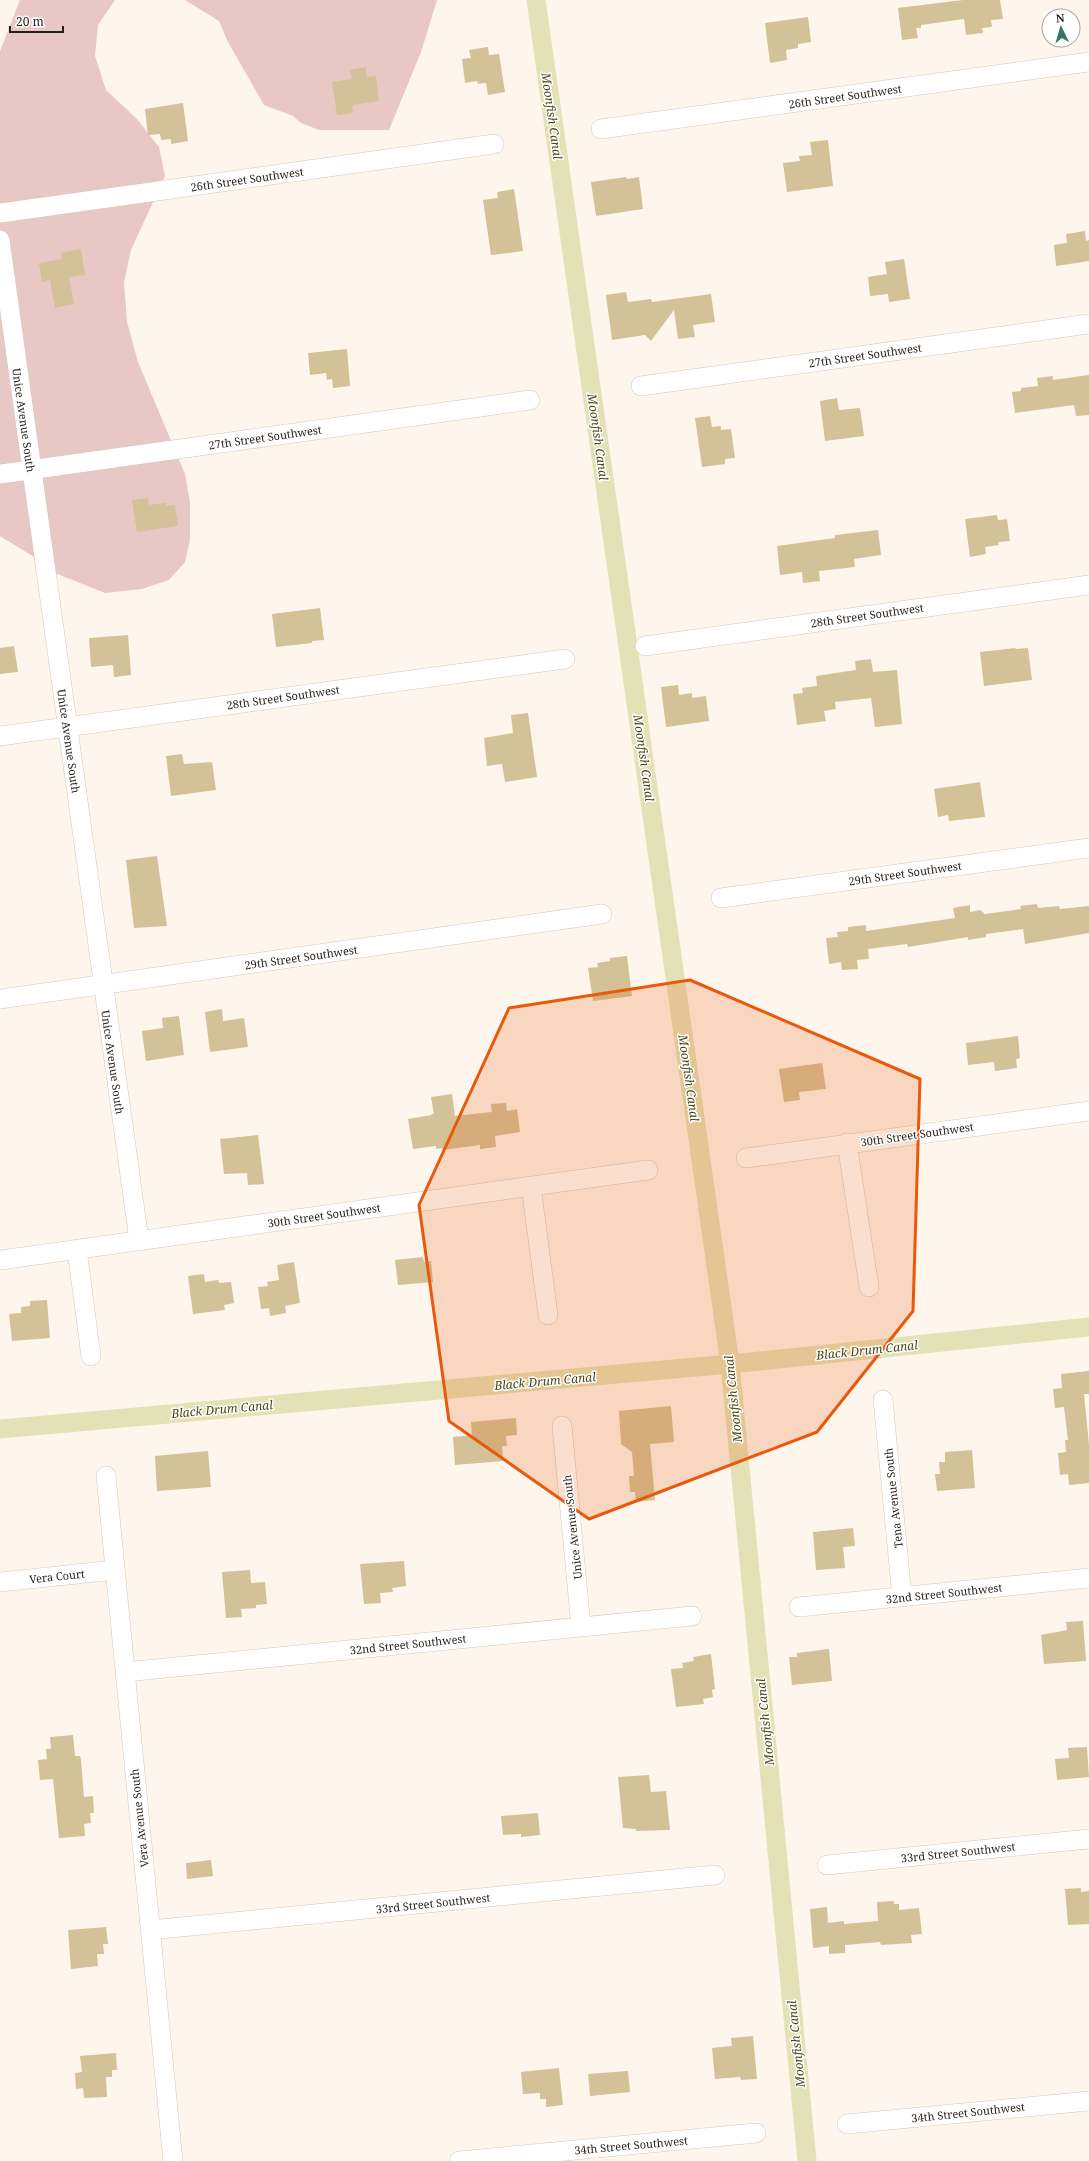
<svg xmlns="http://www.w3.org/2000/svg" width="1089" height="2161" viewBox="0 0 1089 2161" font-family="'Noto Serif',serif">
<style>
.green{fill:#e8c7c4}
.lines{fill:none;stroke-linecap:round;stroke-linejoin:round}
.canal{stroke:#e3e2b6;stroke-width:19}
.building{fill:#d3c198}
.minor-casing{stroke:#d5c7b9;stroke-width:20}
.minor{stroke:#fff;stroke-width:19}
.marked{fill:#e8590c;fill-opacity:0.2;stroke:#e8590c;stroke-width:3;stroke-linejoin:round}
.labels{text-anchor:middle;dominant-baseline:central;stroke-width:3;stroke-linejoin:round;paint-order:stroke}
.street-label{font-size:11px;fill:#231e19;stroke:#fff}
.water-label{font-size:12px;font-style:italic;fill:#484714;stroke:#fff}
</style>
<rect width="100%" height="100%" fill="#fef5ed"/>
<path class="green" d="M20,0H115L98,25L95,56L106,90L137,119L159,147L165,176L131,250L124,282L127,322L138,362L185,474L190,502V540L185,562L169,580L142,589L105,593L50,571L31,555L0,536V51Z
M185,0H437L421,52L389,130H319L301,123L293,116L264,105L228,42L219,21Z"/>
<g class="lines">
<path class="canal" d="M536,0L730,1364L807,2161
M0,1429L730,1364L1089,1327"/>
</g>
<path class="building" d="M963,0H1000L1003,19L991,20L992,27L982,28L983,33L966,35L964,19L921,25V28H916L918,38L902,40L898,8Z
M808,17L811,42L798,44V48L786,50L787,60L770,63L765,23Z
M488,47L489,55L499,54L505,92L488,95L486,83L478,84L477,81L465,83L462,59L471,58L469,50Z
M366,67L367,77L376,76L379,101L352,105L353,113L337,115L332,82L352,79L350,70Z
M183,103L188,141L171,144V139L161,140L160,134L148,135L145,109Z
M828,140L833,186L787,192L783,163L800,161L799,156L812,155L810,142Z
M626,177L627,179L639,177L643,209L596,216L591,182Z
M514,189L523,251L491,255L483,200L498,198L497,192Z
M1085,231L1086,241L1089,240V261L1056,266L1054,245L1067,243L1066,234Z
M81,249L85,275L69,277L74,304L55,308L50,280L42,282L39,263L62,259L61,253Z
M904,259L910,299L889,302L888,294L870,296L868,277L887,274L885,262Z
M626,292L628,302L651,299L652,302L711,294L715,322L693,325L695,337L678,339L674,310L651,341L645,335L612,340L606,295Z
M347,349L350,386L333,388L332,379L327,380L326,373L310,375L308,353Z
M1089,375V415L1076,416L1074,405L1015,413L1012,392L1021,391V388L1038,386L1037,378L1053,376V380Z
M837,398L839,410L860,408L864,436L825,441L820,401Z
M710,416L712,427L721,426V430L731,429L735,458L725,459V464L702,467L695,418Z
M148,498L149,505L166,503V506L175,505L178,526L137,532L132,500Z
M997,515L998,520L1007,519L1010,541L998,542L999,545L985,547L986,554L970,557L965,519Z
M878,530L881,555L854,559L855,567L819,571L820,581L803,583L802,572L780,575L777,546L835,538V535Z
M320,608L324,640L312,641V643L276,647L272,614Z
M128,635L131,675L114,677L113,665L91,667L89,638Z
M14,646L18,672L0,674V648Z
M1015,648L1016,649L1028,648L1032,680L984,686L980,652Z
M871,659L873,672L897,670L902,724L875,727L871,698L835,702L836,709L824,711L826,721L797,725L793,694L803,693L802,688L817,686L816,676L856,670L855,661Z
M678,685L679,695L692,693V698L706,696L709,721L666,727L661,687Z
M528,713L537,777L505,782L502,764L487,766L484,738L513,733L511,715Z
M182,754L184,764L212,762L216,790L171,796L166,756Z
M980,782L985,817L949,821L948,815L938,817L934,789Z
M157,856L167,926L134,928L126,860Z
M1037,904L1038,908L1059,906L1060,909L1089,906V933L1025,944L1023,929L986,934V937L968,940V937L908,947L907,944L868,949L869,959L857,960L858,969L842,970L841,962L829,964L826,938L838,937L837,932L848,931V927L866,925V931L955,918L953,908L970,905V912L980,910L985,914L1021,909L1020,906Z
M627,956L632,996L593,1001L588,968L598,967L597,963L610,961V958Z
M222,1009L223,1021L244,1018L248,1047L210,1052L205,1012Z
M179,1016L184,1055L146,1061L142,1031L163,1028L162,1018Z
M1018,1036L1020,1058L1016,1059L1017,1068L995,1071L994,1062L968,1065L966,1043Z
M822,1063L826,1089L799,1092L800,1100L784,1102L779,1069Z
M452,1094L455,1116L492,1112L491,1104L506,1103L507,1111L517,1109L520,1132L495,1136L496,1147L480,1149V1145L443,1150L442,1148L436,1149V1146L413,1149L408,1119L432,1115L431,1114H434L431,1097Z
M258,1135L264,1184L248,1185L247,1173L224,1174L220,1139Z
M423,1257L424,1262L431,1261L433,1282L398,1285L395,1260Z
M294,1262L300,1303L285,1306L286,1313L270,1316L269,1308L261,1309L258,1287L268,1286L267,1282L279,1280L277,1265Z
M204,1274L205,1282L218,1280L219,1283L231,1282L234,1303L224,1305L225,1310L193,1314L188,1276Z
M47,1300L50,1338L12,1341L9,1314L21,1313V1307L30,1306V1301Z
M1089,1371V1394H1084L1089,1445V1483L1069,1485L1068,1474L1060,1475L1058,1453L1066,1452L1065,1440H1068L1064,1407L1055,1408L1053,1389L1062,1388L1061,1374Z
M671,1406L674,1442L650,1444L655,1500L636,1502L635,1492H630L629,1476H634L632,1452L621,1444L619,1411Z
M516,1418L517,1435L506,1436L507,1446H502L503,1461L455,1465L453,1437L472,1435L471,1422Z
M972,1450L975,1488L937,1491L935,1474H940L939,1462H945V1452Z
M208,1451L211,1487L157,1491L155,1456Z
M853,1528L855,1546L843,1547L845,1568L816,1570L813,1532Z
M404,1561L406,1586L392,1588L393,1592L380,1593L381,1603L364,1604L360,1564Z
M250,1570L251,1583L265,1582L267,1604L256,1605V1608L241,1609L242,1617L226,1618L222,1572Z
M1083,1621L1086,1661L1044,1664L1041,1635L1067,1630L1066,1622Z
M829,1649L832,1681L792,1685L789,1657H797V1653Z
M711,1654L715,1689L712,1690L713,1697L703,1699L704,1704L676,1707L671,1669L683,1668L682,1663L694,1661L693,1657Z
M73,1735L75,1756H80L81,1760L84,1797L93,1796L94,1813H90L91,1823L84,1824L85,1836L59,1838L53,1779L40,1780L38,1760L47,1759L46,1749H51L50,1737Z
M1087,1747L1089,1777L1057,1780L1055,1759L1069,1758L1068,1748Z
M649,1775L651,1792L666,1791L670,1830L636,1831V1829L623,1828L618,1777Z
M538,1813L540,1835L521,1837V1834L503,1835L501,1816Z
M211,1860L213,1876L187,1879L186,1863Z
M1081,1888V1892L1089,1891V1924L1068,1925L1065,1889Z
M894,1901V1904H899V1910L919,1908L922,1934L911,1935L912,1943L881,1945L880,1942L845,1945V1953L829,1954V1946L813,1948L810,1909L827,1907L828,1923L844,1921V1924L878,1921L877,1902Z
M106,1927L108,1944H103L104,1954H97L98,1966L71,1969L68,1930Z
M753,2036L757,2079L741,2080L740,2077L715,2079L712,2048L732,2046L731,2038Z
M116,2053L117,2070H112V2077H106L107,2097L84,2098L83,2088L76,2089L75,2073L82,2072L80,2056Z
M559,2068L563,2105L546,2107V2099H540V2093L523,2094L521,2072Z
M628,2071L630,2092L590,2096L588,2074Z"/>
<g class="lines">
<defs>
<path id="minor" d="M601,129L1089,62
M0,213L494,144
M0,240L139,1240
M641,386L1089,324
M0,474L530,400
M645,646L1089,585
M0,736L565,659
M721,898L1089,848
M0,999L602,914
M847,1143L869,1287
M746,1158L1089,1111
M531,1186L548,1315
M77,1250L91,1356
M0,1260L648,1170
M883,1400L902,1597
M562,1426L581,1627
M106,1476L173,2161
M0,1582L115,1570
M799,1607L1089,1578
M125,1672L692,1616
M827,1865L1089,1839
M150,1930L715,1875
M847,2124L1089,2101
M459,2161L756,2133"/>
</defs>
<use href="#minor" class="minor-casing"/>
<use href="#minor" class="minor"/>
</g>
<path class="marked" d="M690,980L920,1079L913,1311L817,1432L589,1519L449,1421L419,1205L509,1008Z"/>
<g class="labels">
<g class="street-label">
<text transform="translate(845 96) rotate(-8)">26th Street Southwest</text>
<text transform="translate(247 179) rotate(-8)">26th Street Southwest</text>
<text transform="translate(865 355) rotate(-8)">27th Street Southwest</text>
<text transform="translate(24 420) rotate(82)">Unice Avenue South</text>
<text transform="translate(265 437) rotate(-8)">27th Street Southwest</text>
<text transform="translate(867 615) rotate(-8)">28th Street Southwest</text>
<text transform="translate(283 697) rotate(-8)">28th Street Southwest</text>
<text transform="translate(69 741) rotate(82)">Unice Avenue South</text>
<text transform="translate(905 873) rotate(-8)">29th Street Southwest</text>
<text transform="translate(301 957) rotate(-8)">29th Street Southwest</text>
<text transform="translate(113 1062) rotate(82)">Unice Avenue South</text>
<text transform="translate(917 1134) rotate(-8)">30th Street Southwest</text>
<text transform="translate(324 1215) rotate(-8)">30th Street Southwest</text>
<text transform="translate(893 1498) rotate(-96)">Tena Avenue South</text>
<text transform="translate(572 1527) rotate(-96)">Unice Avenue South</text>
<text transform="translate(57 1576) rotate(-6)">Vera Court</text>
<text transform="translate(944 1593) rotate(-6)">32nd Street Southwest</text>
<text transform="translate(408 1644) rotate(-6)">32nd Street Southwest</text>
<text transform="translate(139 1818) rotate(-96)">Vera Avenue South</text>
<text transform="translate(958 1852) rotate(-6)">33rd Street Southwest</text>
<text transform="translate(433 1903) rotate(-6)">33rd Street Southwest</text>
<text transform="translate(968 2112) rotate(-6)">34th Street Southwest</text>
<text transform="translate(631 2145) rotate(-5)">34th Street Southwest</text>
</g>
<g class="water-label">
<text transform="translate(552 116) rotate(82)">Moonfish Canal</text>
<text transform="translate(598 437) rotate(82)">Moonfish Canal</text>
<text transform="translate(644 758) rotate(82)">Moonfish Canal</text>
<text transform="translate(689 1078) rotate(82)">Moonfish Canal</text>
<text transform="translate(867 1350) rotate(-6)">Black Drum Canal</text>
<text transform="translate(545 1381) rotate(-5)">Black Drum Canal</text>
<text transform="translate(733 1399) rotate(-96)">Moonfish Canal</text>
<text transform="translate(222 1409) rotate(-5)">Black Drum Canal</text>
<text transform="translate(765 1722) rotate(-96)">Moonfish Canal</text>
<text transform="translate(796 2044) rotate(-96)">Moonfish Canal</text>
</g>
</g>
<g transform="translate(1061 28) rotate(355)"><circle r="19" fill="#ffffff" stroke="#a7a5a3"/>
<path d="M0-3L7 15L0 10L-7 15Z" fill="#367561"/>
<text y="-6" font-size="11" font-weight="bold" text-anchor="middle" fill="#231e19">N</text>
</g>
<path d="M10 26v6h53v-6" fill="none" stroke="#231e19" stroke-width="2"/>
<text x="16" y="26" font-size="12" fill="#231e19" stroke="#ffffff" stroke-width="3" paint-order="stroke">20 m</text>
</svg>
